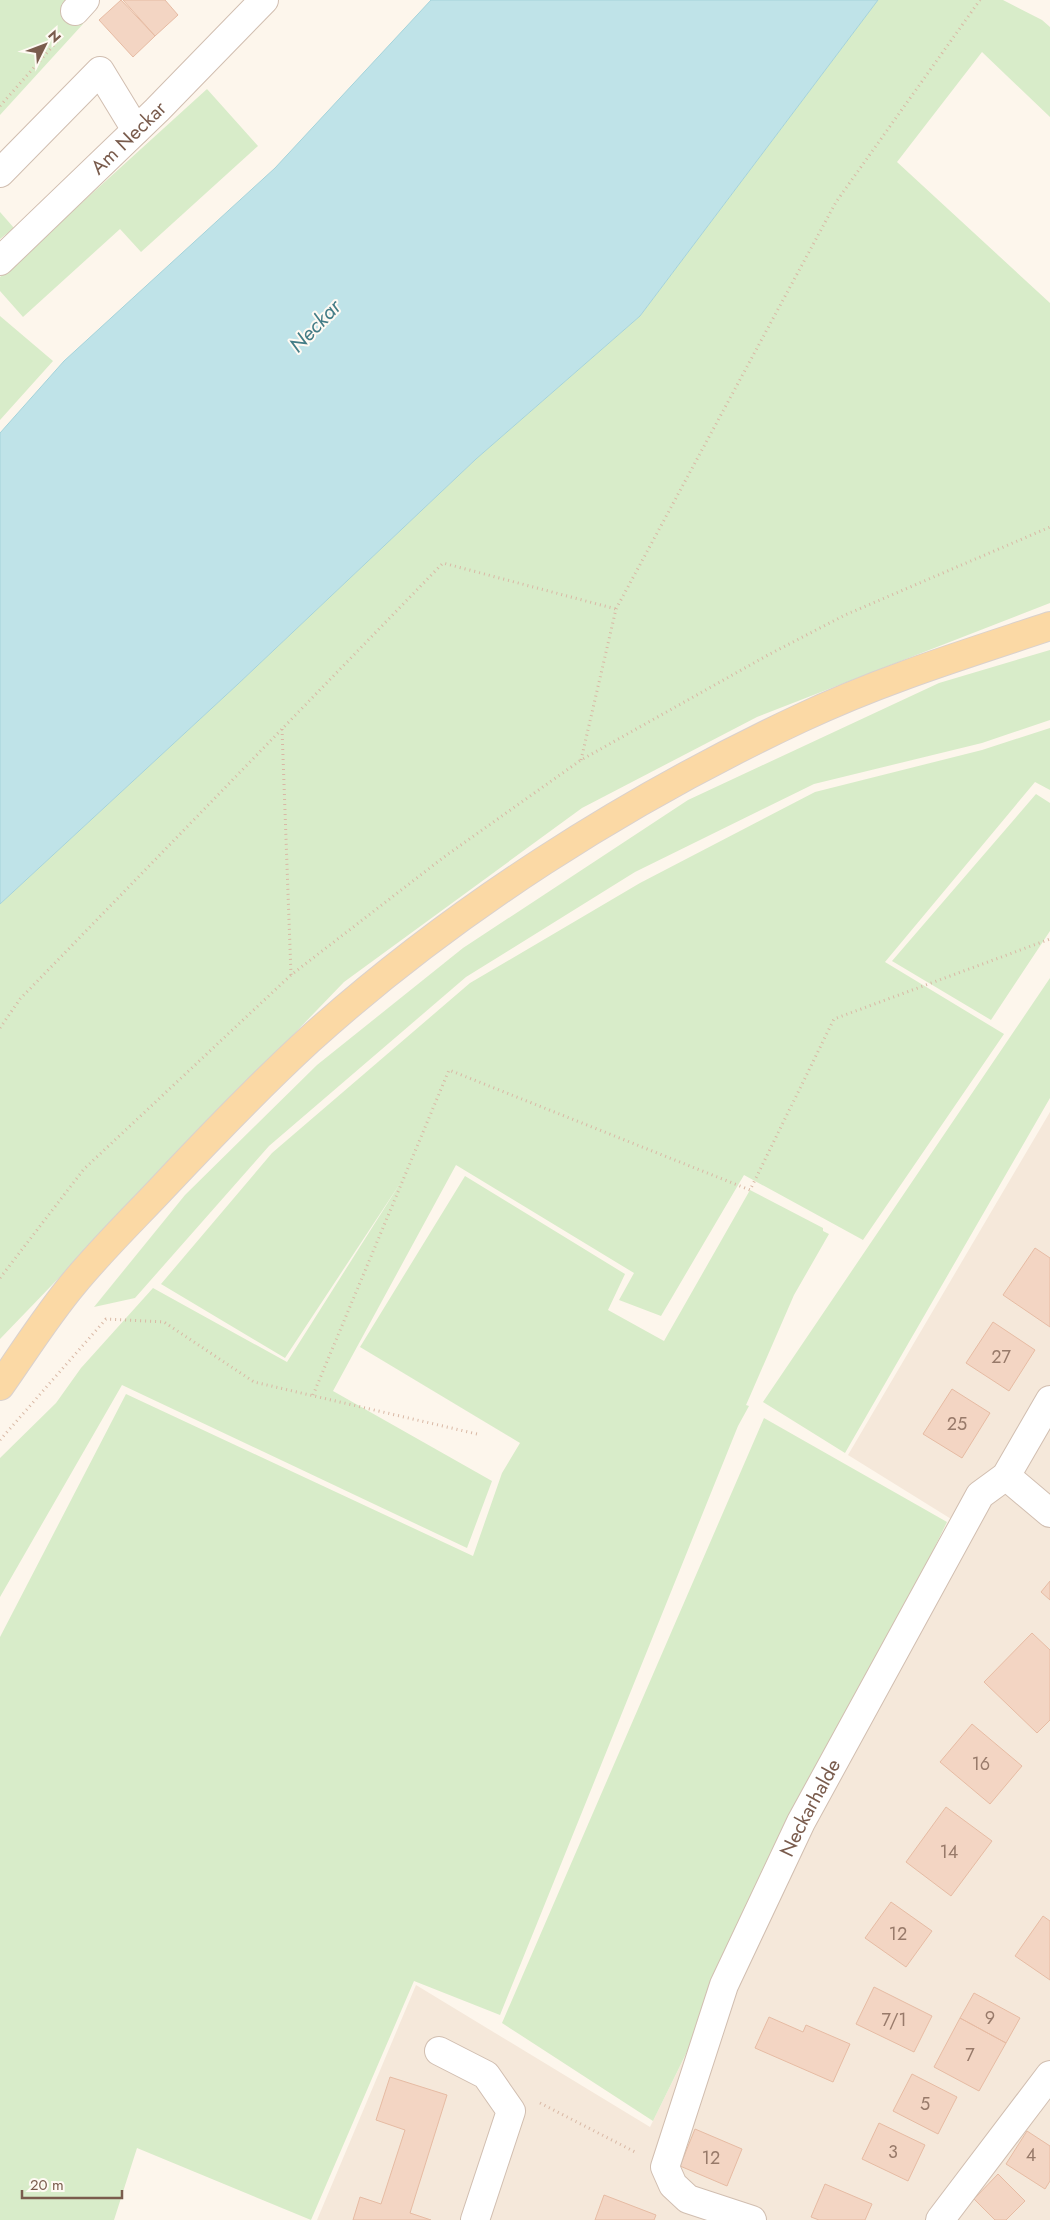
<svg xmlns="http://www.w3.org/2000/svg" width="1050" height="2220" viewBox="0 0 1050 2220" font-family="Jost,sans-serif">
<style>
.residential{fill:#f5e8da}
.green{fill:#d8ecc9}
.water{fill:#bfe3e8;stroke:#a5d3da}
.building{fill:#f3d5c3;stroke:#e6bba3}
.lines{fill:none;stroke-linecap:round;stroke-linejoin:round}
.minor-casing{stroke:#d1beb0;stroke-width:30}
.major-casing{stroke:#dad1cd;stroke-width:30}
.path{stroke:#d9b8a5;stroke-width:3;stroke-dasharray:1 4;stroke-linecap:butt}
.minor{stroke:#fff;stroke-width:28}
.major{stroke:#fbd9a5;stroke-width:28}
.labels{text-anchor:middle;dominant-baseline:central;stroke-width:4;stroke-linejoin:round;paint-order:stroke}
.number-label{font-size:18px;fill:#987a6a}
.street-label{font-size:20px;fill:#7a5c4d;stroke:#fffaf3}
.water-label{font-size:21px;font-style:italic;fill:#437c86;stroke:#fffaf3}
</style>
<rect width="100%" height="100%" fill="#fdf6ec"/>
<path class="residential" d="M1050,1112V2220H317L416,1985L650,2127L801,1822L956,1522L848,1455Z"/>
<path class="green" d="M0,0H68L83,24L0,115Z
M878,0H1003L1042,20L1050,27V117L982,52L897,162L1050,303V603L757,717L582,808L344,982L0,1339V904L238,684L476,459L640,316Z
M207,89L258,146L141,252L120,229L23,317L0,291V277Z
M0,212L14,228L0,239Z
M0,316L53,361L0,420Z
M1050,650V720L982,743L814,784L635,872L466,977L269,1146L135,1298L94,1307L185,1195L317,1065L463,948L688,800L939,683Z
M1050,728V790L1035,782L885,962L1004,1034L863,1240L744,1175L661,1316L619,1300L634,1273L456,1165L333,1391L492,1481L467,1548L122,1385L0,1597V1458L56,1403L81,1368L153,1288L287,1362L401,1182L285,1358L161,1284L272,1153L470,983L640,883L815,792L982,750Z
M1036,794L1050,803V931L991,1020L892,961Z
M1050,978V1098L845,1453L763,1402Z
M465,1176L625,1274L608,1310L664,1341L750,1190L823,1228V1231L829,1234L794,1295L750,1396L746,1405L749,1406L738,1426L500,2015L414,1981L311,2220L137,2148L114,2220H0V1637L126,1394L473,1556L502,1473L520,1443L360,1347Z
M764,1418L947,1522L653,2121L502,2023Z"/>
<path class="water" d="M431,0H878L640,316L476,459L238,684L0,904V433L64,361L275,168Z"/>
<path class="building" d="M121,0L155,36L133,57L99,20Z
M123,0H165L178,15L155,36Z
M1035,1248L1050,1258V1327L1003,1295Z
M993,1322L1035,1350L1009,1391L966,1363Z
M952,1389L990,1413L962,1458L923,1434Z
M1050,1581V1600L1041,1592Z
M1032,1633L1050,1650V1720L1037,1733L984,1682Z
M972,1724L1022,1766L990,1804L940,1762Z
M946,1807L992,1841L951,1896L906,1862Z
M891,1902L932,1931L906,1967L865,1938Z
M1043,1916L1050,1921V1980L1015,1956Z
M874,1987L932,2016L914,2052L856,2024Z
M974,1993L1020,2018L1006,2043L960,2018Z
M769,2017L803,2032L806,2025L850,2044L833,2082L755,2048Z
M960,2018L1006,2043L979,2091L934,2067Z
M912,2074L957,2097L938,2134L893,2111Z
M390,2077L447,2095L410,2213L431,2220H353L360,2197L381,2204L405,2130L376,2120Z
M879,2123L925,2145L908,2181L862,2159Z
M695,2129L742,2149L727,2186L680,2166Z
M1027,2131L1050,2146V2181L1045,2189L1006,2164Z
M998,2174L1025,2201L1006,2220H995L974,2199Z
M825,2184L872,2204L865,2220H819L811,2217Z
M604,2195L656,2215L654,2220H595Z"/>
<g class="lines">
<defs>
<g id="minor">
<path d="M75,11L85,0"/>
<path d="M0,173L100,71L136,130"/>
<path id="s1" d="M0,261L157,110L264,0"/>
<path d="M1006,1476L1050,1513"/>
<path d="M439,2051L486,2075L511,2111L475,2220"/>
<path id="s2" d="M752,2220L688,2199L673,2185L665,2167L724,1985L801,1822L980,1495L1006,1476L1050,1400"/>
<path d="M940,2220L1050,2075"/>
</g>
<path id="major" d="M0,1386C24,1352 47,1315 74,1283C102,1249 134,1218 164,1186C211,1136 258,1087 309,1040C453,910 626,800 801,718C881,680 966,654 1050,626"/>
</defs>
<use href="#minor" class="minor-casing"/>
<use href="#major" class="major-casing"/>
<path class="path" d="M0,106L60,38
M282,729L291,975
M581,760L616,609L836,202L980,0
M0,1028L20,999L443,563L616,609
M0,1278L84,1169L291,975L444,857L581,760L768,655L845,615L1050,527
M313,1395L449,1070L750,1190L834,1019L1050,939
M0,1440L106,1319L164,1322L254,1382L477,1434
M540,2103L637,2153"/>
<use href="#minor" class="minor"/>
<use href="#major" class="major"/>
</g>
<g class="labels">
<g class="number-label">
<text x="1001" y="1357">27</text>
<text x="957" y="1424">25</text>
<text x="981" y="1764">16</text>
<text x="949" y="1852">14</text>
<text x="898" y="1934">12</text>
<text x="990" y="2018">9</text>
<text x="894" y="2020">7/1</text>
<text x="970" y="2055">7</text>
<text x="925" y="2104">5</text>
<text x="893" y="2152">3</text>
<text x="1031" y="2155">4</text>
<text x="711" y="2158">12</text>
</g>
<g class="street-label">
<text stroke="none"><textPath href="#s1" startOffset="178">Am Neckar</textPath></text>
<text stroke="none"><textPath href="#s2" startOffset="496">Neckarhalde</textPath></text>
</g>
<g class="water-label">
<text transform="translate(315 326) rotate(-46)">Neckar</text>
</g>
</g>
<g transform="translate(45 45) rotate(48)" stroke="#fffaf3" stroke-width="4" paint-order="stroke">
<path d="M0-4L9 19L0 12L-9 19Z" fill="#7a5c4d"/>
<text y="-8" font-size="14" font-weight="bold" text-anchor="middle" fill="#7a5c4d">N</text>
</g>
<path d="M22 2190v8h100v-8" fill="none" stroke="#7a5c4d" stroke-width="2.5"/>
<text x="30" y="2190" font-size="15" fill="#7a5c4d" stroke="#fffaf3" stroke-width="4" paint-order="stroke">20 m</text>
</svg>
